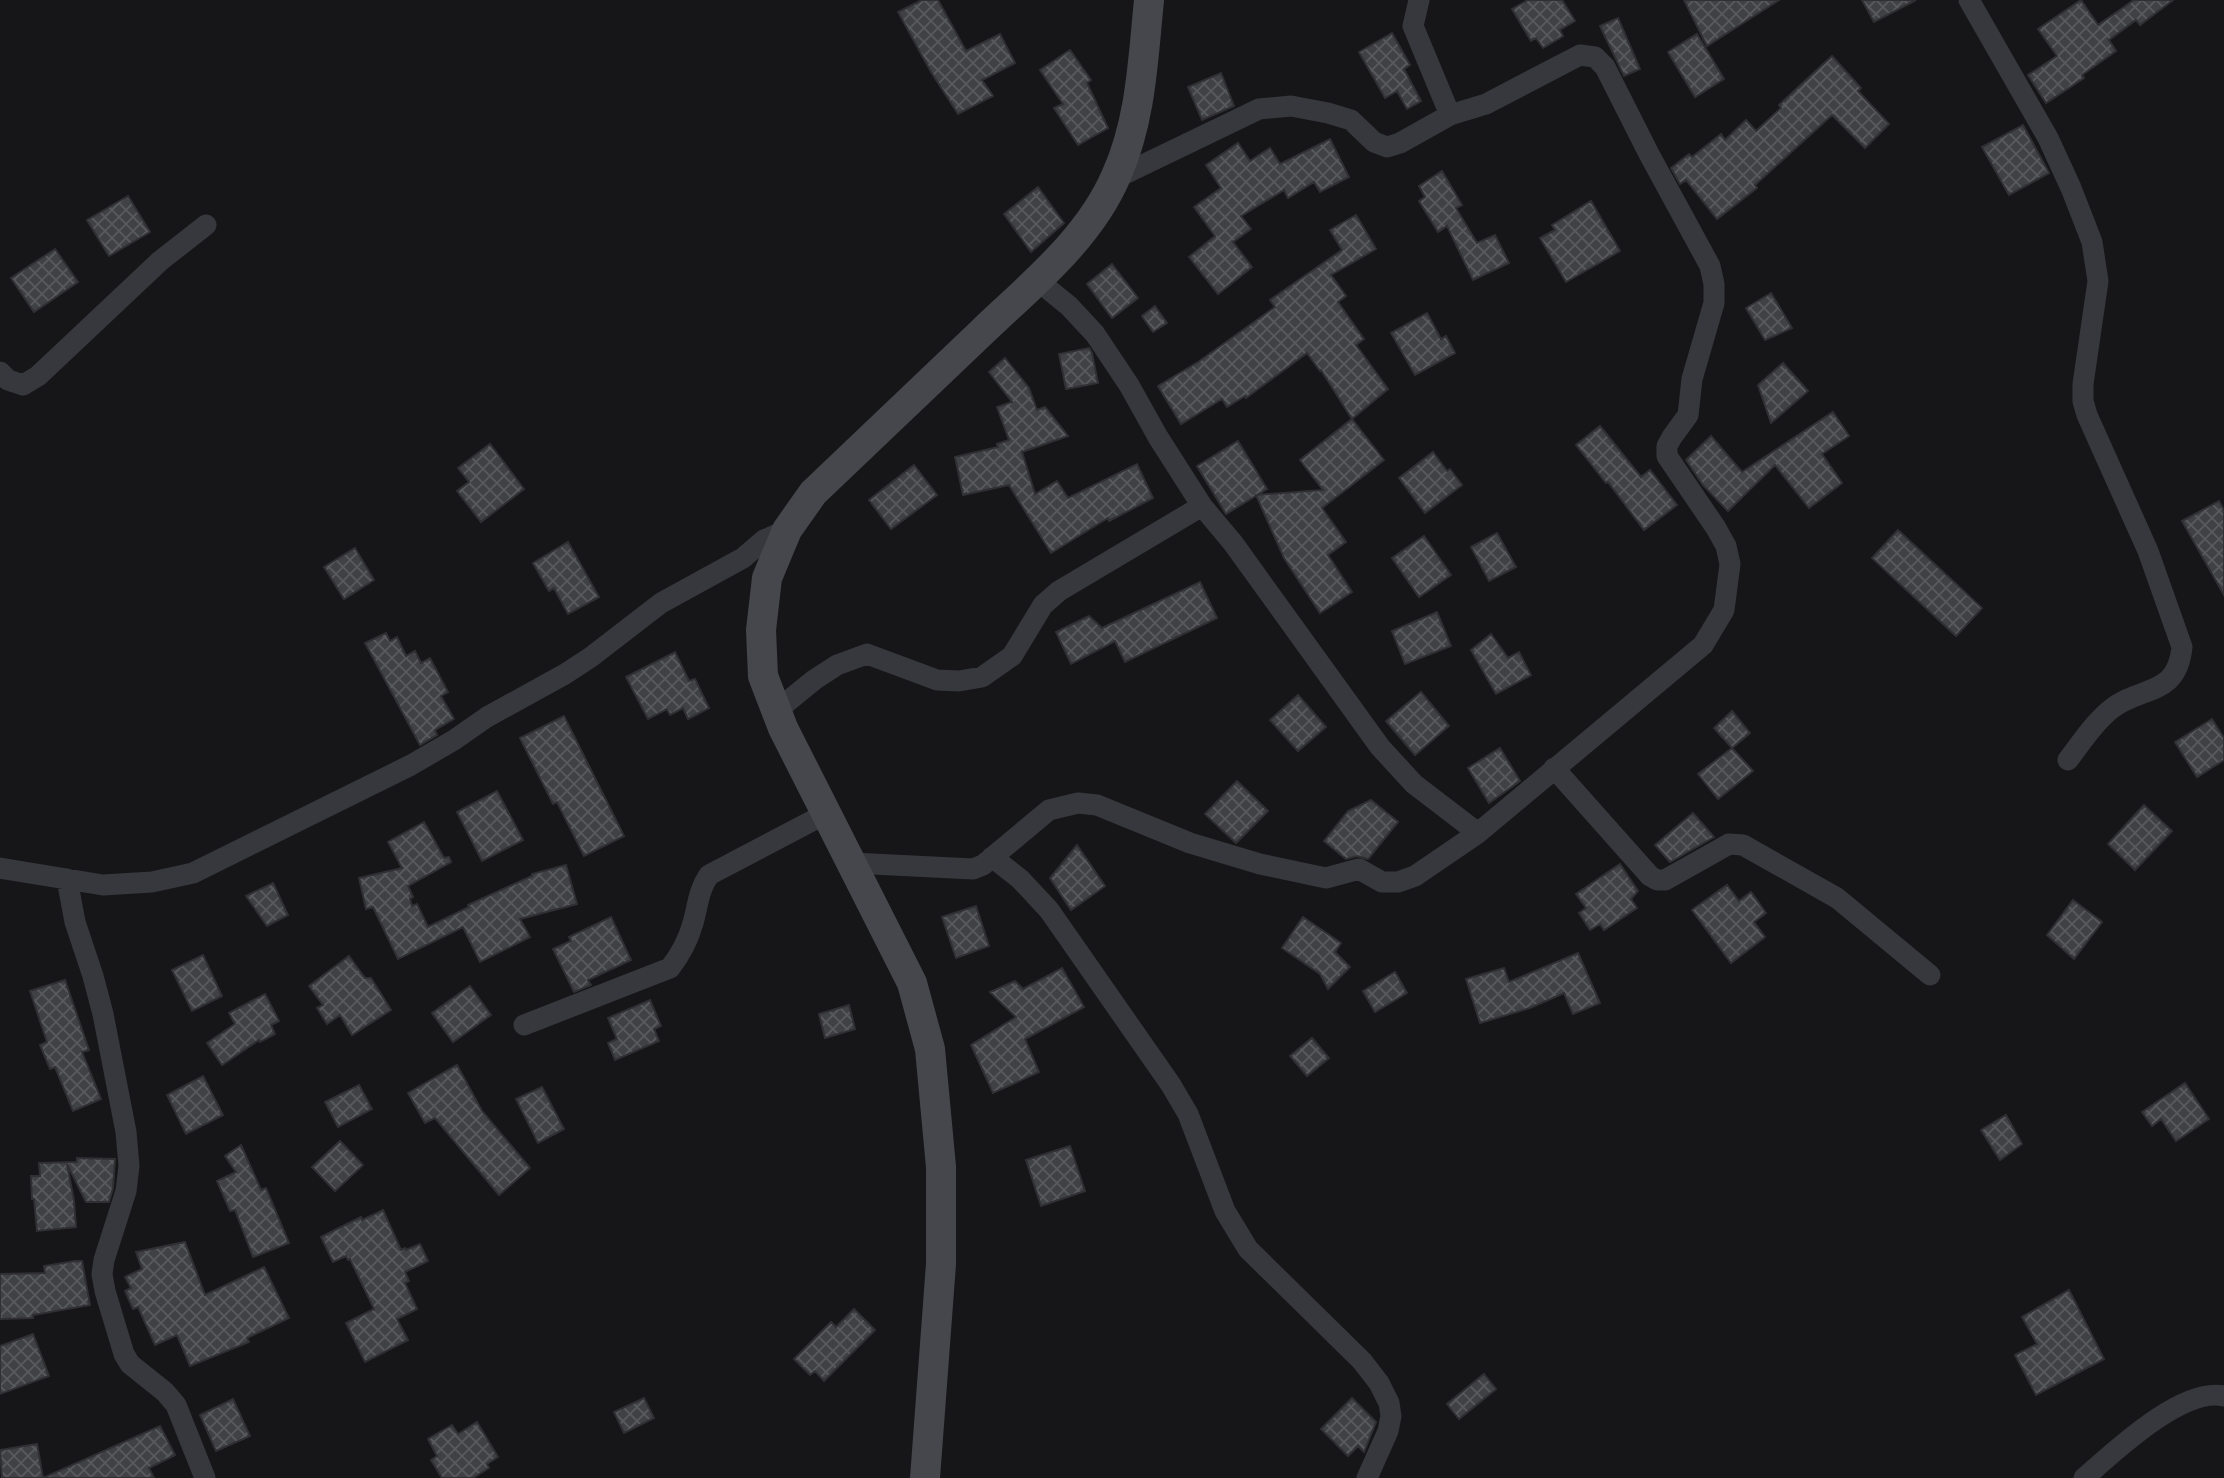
<svg xmlns="http://www.w3.org/2000/svg" width="2224" height="1478" viewBox="0 0 2224 1478" font-family="'Nunito Sans',sans-serif">
<style>
.building{fill:url(#building-cross-hatch);stroke:#303034;stroke-width:2}
.lines{fill:none;stroke-linecap:round;stroke-linejoin:round}
.street{stroke:#37383d;stroke-width:21}
.secondary{stroke:#45474d;stroke-width:30}
</style>
<defs>
<pattern id="building-cross-hatch" width="8" height="8" patternUnits="userSpaceOnUse" patternTransform="scale(1.75)"><rect width="8" height="8" fill="#404145"/><path d="M0 0l8 8M0 8l8-8" fill="none" stroke="#595a5e"/></pattern>
</defs>
<rect width="100%" height="100%" fill="#161618"/>
<path class="building" d="M922,0H938L966,51L1000,34L1015,63L982,80L993,96L958,114L931,72L898,12Z
M1528,0H1562L1575,21L1560,30L1563,36L1543,48L1536,38L1531,41L1512,9Z
M1684,0H1779L1707,46Z
M1862,0H1916L1874,22Z
M2081,0L2098,25L2134,0H2173L2140,25L2136,20L2109,40L2116,51L2082,75L2084,78L2046,103L2028,75L2057,56L2038,29Z
M1618,18L1640,69L1624,76L1600,26Z
M1392,33L1410,65L1404,69L1421,101L1407,109L1397,91L1385,98L1359,52Z
M1697,34L1724,79L1695,97L1668,52Z
M1070,50L1091,80L1087,83L1108,128L1078,145L1054,108L1063,104L1040,70Z
M1832,56L1861,88L1858,91L1889,124L1865,148L1832,115L1755,185L1757,188L1717,219L1686,180L1680,184L1671,168L1689,154L1692,157L1721,134L1725,140L1746,120L1756,131L1781,108L1779,105Z
M1221,73L1234,106L1202,120L1188,87Z
M2023,125L2049,173L2009,195L1982,147Z
M1330,139L1349,177L1320,192L1314,182L1288,198L1284,190L1241,216L1251,229L1233,242L1252,267L1218,294L1189,257L1215,236L1194,207L1221,188L1206,165L1238,143L1250,161L1270,148L1280,164Z
M1442,171L1462,205L1456,208L1477,243L1495,235L1509,263L1473,280L1447,226L1438,232L1419,201L1425,197L1419,186Z
M1038,187L1064,223L1031,252L1004,214Z
M128,196L150,232L109,256L87,220Z
M1591,201L1620,251L1566,282L1540,238L1555,230L1552,225Z
M1356,215L1376,249L1331,275L1346,296L1338,302L1364,339L1356,345L1388,389L1352,419L1321,370L1320,371L1307,353L1246,398L1245,396L1227,407L1222,399L1181,424L1158,386L1198,362L1275,307L1270,300L1342,250L1330,230Z
M55,249L78,282L34,312L11,278Z
M1112,264L1138,298L1112,318L1087,284Z
M1771,293L1792,328L1765,340L1746,308Z
M1155,306L1167,323L1153,332L1142,316Z
M1427,313L1441,339L1446,336L1455,353L1415,375L1391,333Z
M1089,348L1092,353L1098,383L1066,389L1059,354Z
M1005,358L1029,388L1037,410L1045,407L1068,436L1022,452L1035,494L1057,481L1068,498L1137,464L1153,498L1109,521L1108,518L1051,553L1009,485L963,495L955,457L998,447L997,444L1009,440L997,407L1012,402L989,372Z
M1783,363L1808,391L1771,423L1758,385Z
M1833,412L1849,436L1822,454L1842,483L1809,508L1775,465L1728,511L1703,485L1686,460L1711,436L1742,472Z
M1352,419L1384,460L1322,508L1346,542L1328,555L1352,592L1320,613L1284,558L1256,495L1323,490L1300,460Z
M1600,426L1641,477L1650,470L1677,505L1644,530L1608,482L1606,483L1576,445Z
M1238,441L1267,489L1226,514L1197,466Z
M490,444L524,489L481,522L457,491L469,482L458,468Z
M1433,452L1447,471L1450,469L1462,485L1425,513L1399,478Z
M914,465L937,495L891,529L869,500Z
M2219,501L2224,510V595L2182,521Z
M1898,530L1982,608L1956,636L1872,558Z
M1497,533L1516,567L1489,581L1471,547Z
M1424,536L1451,575L1419,597L1392,558Z
M568,542L599,597L568,614L554,588L549,591L533,563Z
M355,548L374,580L344,599L324,567Z
M1200,582L1217,618L1125,662L1115,641L1071,664L1056,632L1089,616L1102,628Z
M1437,612L1451,646L1405,664L1392,631Z
M386,633L390,641L397,637L406,656L415,651L421,663L430,658L448,692L441,696L454,719L435,730L437,735L420,745L365,643Z
M1491,634L1508,658L1519,652L1531,675L1496,694L1471,650Z
M675,652L689,681L695,679L709,708L688,719L683,708L670,715L667,709L648,719L626,677Z
M1421,692L1449,726L1415,755L1386,721Z
M1298,695L1326,727L1298,751L1270,720Z
M1732,711L1750,733L1732,748L1714,728Z
M564,716L624,836L584,856L557,802L553,804L520,738Z
M2212,719L2224,738V760L2197,777L2175,742Z
M1500,748L1520,781L1489,803L1468,768Z
M1732,748L1753,771L1718,799L1698,774Z
M1237,781L1268,811L1236,843L1205,814Z
M497,791L523,840L482,861L457,812Z
M1371,800L1398,822L1368,859L1357,856L1346,859L1324,841L1348,811Z
M2144,805L2172,831L2135,870L2108,844Z
M1693,813L1714,837L1670,862L1655,845Z
M424,822L444,858L449,857L451,862L408,886L413,897L410,899L412,906L417,904L428,927L469,907L468,905L532,876V874L566,865L577,904L520,919L530,937L480,962L463,927L398,959L373,907L366,909L359,878L402,868L388,842Z
M1077,845L1105,886L1071,910L1050,878Z
M1620,864L1638,891L1631,899L1637,908L1604,930L1600,924L1590,930L1579,913L1586,908L1576,894Z
M273,883L288,915L267,926L246,896Z
M1727,885L1739,901L1751,892L1766,913L1754,922L1765,937L1731,963L1692,910Z
M2073,900L2102,922L2074,959L2047,935Z
M976,906L989,946L956,958L942,917Z
M611,917L631,960L588,980L591,985L574,992L553,949L571,941L569,937Z
M1303,917L1341,943L1335,952L1350,967L1328,989L1320,974L1282,948Z
M1578,953L1600,1003L1573,1014L1564,993L1530,1008L1480,1023L1466,979L1504,968L1509,982Z
M203,955L222,996L192,1011L172,970Z
M349,956L365,978H371L391,1010L352,1035L340,1015L327,1024L317,1008L323,1005L309,986Z
M1062,968L1084,1007L1025,1039L1039,1072L993,1093L971,1045L1016,1017L990,992L1015,981L1023,989Z
M1395,972L1407,993L1375,1012L1363,991Z
M65,980L89,1050L82,1052L101,1099L73,1111L55,1067L50,1069L40,1045L47,1042L30,991Z
M470,986L491,1015L453,1042L432,1013Z
M265,994L279,1021L271,1025L275,1034L260,1042L259,1040L222,1065L207,1043L235,1024L229,1013Z
M650,1000L661,1026L654,1029L659,1041L615,1060L608,1043L617,1039L608,1018Z
M849,1005L855,1029L825,1038L819,1014Z
M1312,1038L1329,1058L1307,1076L1290,1056Z
M457,1065L482,1111L530,1168L499,1195L435,1118L425,1123L408,1093Z
M203,1076L223,1115L186,1134L167,1095Z
M2185,1083L2209,1119L2176,1141L2161,1119L2152,1126L2142,1112Z
M359,1085L372,1109L338,1127L325,1102Z
M542,1087L564,1129L538,1143L516,1099Z
M2006,1115L2022,1144L2000,1160L1981,1130Z
M340,1141L363,1165L335,1191L312,1167Z
M241,1145L261,1190L266,1188L289,1243L253,1257L235,1210L230,1211L217,1181L236,1172L225,1156Z
M1070,1146L1085,1191L1041,1206L1026,1160Z
M77,1158L115,1159L113,1188L109,1202H86L67,1164L74,1201L76,1227L37,1231L34,1199H32L31,1176H40L39,1163L77,1162Z
M383,1210L401,1250L405,1248L406,1250L420,1244L428,1261L405,1272L409,1281L405,1283L417,1309L397,1319L408,1340L365,1362L346,1323L374,1309L350,1259L348,1260L346,1256L333,1262L321,1237L361,1217L362,1220Z
M185,1242L205,1295L264,1267L289,1318L247,1338L249,1342L190,1366L177,1335L155,1345L138,1307L133,1309L125,1291L131,1288L125,1277L142,1269L136,1252Z
M75,1261H82L90,1305L33,1315V1318L0,1319V1274L45,1273L44,1266Z
M2069,1290L2104,1359L2036,1395L2015,1355L2037,1344L2022,1317Z
M854,1309L875,1330L824,1381L815,1371L810,1375L794,1359L831,1322L836,1327Z
M33,1334L49,1376L0,1394V1346Z
M1484,1374L1496,1389L1459,1419L1447,1404Z
M644,1398L654,1418L624,1433L614,1412Z
M1352,1398L1376,1422L1364,1452L1358,1446L1348,1456L1321,1429Z
M233,1399L250,1436L216,1451L200,1415Z
M477,1422L498,1457L487,1464L489,1468L473,1478H442L431,1460L437,1456L428,1439L452,1425L458,1434Z
M160,1426L175,1455L149,1468L154,1478H2L0,1450L37,1444L43,1478Z"/>
<g class="lines">
<path class="street" d="M1419,0L1413,26L1450,115
M1969,0L2048,138L2071,188L2092,242L2098,281L2083,384V401L2087,415L2148,551L2182,647C2177,698 2140,685 2110,710C2093,724 2081,743 2068,760
M1037,280L1069,306L1095,334L1129,385L1158,437L1202,506L1233,543L1380,747L1414,784L1478,833
M0,372L8,380L23,385L38,376L160,261L206,225
M776,711L814,680L837,665L867,654L937,680L959,681L982,677L1012,656L1043,605L1059,591L1202,506
M1554,768L1650,876L1657,880H1665L1729,844L1743,845L1837,898L1930,975
M992,857L1020,879L1049,910L1171,1085L1188,1114L1225,1211L1248,1249L1362,1361L1379,1383L1389,1403L1391,1416L1388,1431L1367,1478
M853,863L973,869L983,865L1049,810L1078,803L1097,805L1190,843L1260,864L1326,878L1359,869L1382,882H1398L1415,876L1478,833L1703,645L1724,610L1730,564L1726,546L1716,528L1667,456V446L1672,437L1688,415L1692,379L1714,303V284L1710,266L1649,154L1605,67L1595,57L1580,55L1486,104L1450,115L1400,143L1387,147L1374,142L1351,120L1328,113L1291,106L1259,109L1116,178
M0,868L103,885L152,882L193,873L411,765L454,740L487,717L565,674L591,657L661,603L743,558L764,540L787,530
M67,879L75,922L93,976L103,1014L126,1132L129,1166L126,1191L104,1260L102,1274L105,1291L124,1354L130,1364L165,1392L176,1405L205,1478
M524,1025L670,968C681,954 688,941 693,923C698,906 698,891 709,875L827,813
M2084,1478C2115,1451 2182,1387 2224,1396"/>
<path class="secondary" d="M925,1478L941,1264V1167L930,1049L912,983L783,728L763,676L761,630L767,578L787,530L813,493C870,439 926,385 982,332C1031,285 1089,239 1116,176C1141,121 1143,60 1149,0"/>
</g>
</svg>
